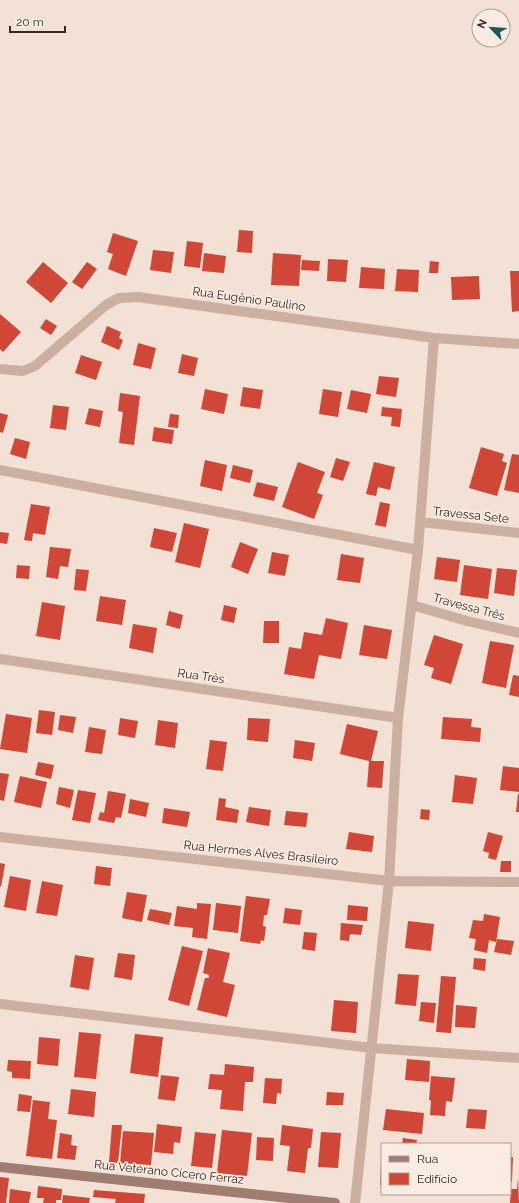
<svg xmlns="http://www.w3.org/2000/svg" width="519" height="1203" viewBox="0 0 519 1203" font-family="Raleway,sans-serif">
<style>
.building{fill:#d04637}
.lines{fill:none;stroke-linecap:round;stroke-linejoin:round}
.street{stroke:#cbafa1;stroke-width:10}
.secondary{stroke:#9f7d73;stroke-width:10}
.labels{text-anchor:middle;dominant-baseline:central;stroke-width:3;stroke-linejoin:round;paint-order:stroke}
.street-label{font-size:12px;fill:#352825;stroke:#faece2}
</style>
<rect width="100%" height="100%" fill="#f3e1d6"/>
<path class="building" d="M239,230L253,231L252,253L237,252Z
M113,233L138,241L126,276L108,269L113,254L107,252Z
M187,241L203,243L200,268L184,266Z
M153,250L174,252L171,273L150,270Z
M204,253L226,256L224,273L202,271Z
M273,253L301,255L299,286L271,285Z
M328,259L348,260L346,282L327,281Z
M302,260L320,261L319,271L301,270Z
M430,261L439,262L438,273H429Z
M43,262L68,283L51,303L26,282Z
M87,262L97,269L82,289L72,282Z
M361,267L385,269L384,289L359,288Z
M397,269L419,270L418,292L395,291Z
M510,271H519V311L512,312Z
M479,276L480,299L452,300L451,277Z
M0,314L21,332L3,352L0,349Z
M46,319L57,326L51,335L40,328Z
M107,326L121,332L119,338L123,340L119,350L101,342Z
M138,343L156,348L151,369L133,365Z
M182,354L198,358L194,376L178,373Z
M81,355L102,362L96,380L75,373Z
M379,376L399,378L396,397L376,394Z
M243,387L263,390L260,409L240,406Z
M205,389L228,394L224,414L201,409Z
M323,389L342,392L338,417L319,414Z
M351,390L371,394L367,413L347,409Z
M120,393L140,396L134,445L119,443L123,412L118,411Z
M53,405L69,407L66,430L50,428Z
M382,407L402,409L400,427L391,426L392,417L381,416Z
M89,408L103,411L100,427L85,424Z
M0,413L8,415L3,433L0,432Z
M170,414L179,415L178,428L168,427Z
M154,427L174,430L172,444L152,441Z
M15,438L30,442L26,459L10,454Z
M481,447L504,454L502,461L507,463L497,496L469,488Z
M512,454L519,455V493L504,490Z
M336,458L350,462L343,481L330,477Z
M205,460L227,465L222,491L200,486Z
M298,462L325,472L317,493L323,495L314,519L282,507Z
M374,462L395,467L390,490L378,487L376,496L366,494Z
M233,465L253,470L250,483L230,478Z
M257,482L278,487L274,501L253,496Z
M380,502L390,504L386,527L375,525Z
M31,504L50,507L45,535L33,533L32,541L24,540Z
M184,523L209,529L200,568L175,562Z
M154,528L177,533L172,552L150,547Z
M0,532L9,533L7,544L0,543Z
M240,542L258,549L248,574L231,567Z
M50,547L71,549L68,567L60,566L58,579L46,577Z
M272,552L289,555L285,576L268,573Z
M341,554L364,558L360,583L337,580Z
M437,557L460,560L457,582L434,579Z
M17,565L30,566L29,579L16,578Z
M464,565L492,569L488,599L460,595Z
M497,568L517,570L514,596L494,593Z
M76,569L89,570L86,591L74,590Z
M100,596L126,600L122,625L96,621Z
M42,602L65,606L60,640L36,636Z
M224,605L237,608L234,623L221,620Z
M169,611L183,615L180,629L166,625Z
M326,618L348,623L341,659L319,655L314,679L284,674L289,647L301,649L304,632L322,635Z
M264,621H279V643H263Z
M133,624L157,628L153,653L129,648Z
M364,625L392,630L387,659L359,655Z
M434,635L463,644L451,684L431,678L434,668L424,665Z
M490,641L514,645L506,688L482,683Z
M513,675L519,676V697L509,695Z
M39,710L55,712L52,735L36,733Z
M6,714L32,718L27,753L0,749Z
M60,715L76,717L73,733L58,730Z
M443,717L472,719L471,727L481,728L480,742L441,739Z
M120,718L138,721L135,738L118,735Z
M248,718L270,719L268,742L247,740Z
M158,720L178,723L175,748L155,745Z
M347,724L378,731L371,761H384L382,788L367,787L369,761L340,754Z
M89,727L106,730L102,754L85,752Z
M210,740L227,742L223,771L206,769Z
M295,740L315,743L312,761L293,758Z
M38,762L54,765L51,779L35,775Z
M503,766L519,768V792L500,790Z
M0,773L9,774L4,801L0,800Z
M455,775L477,778L473,804L452,802Z
M20,776L47,782L41,808L14,802Z
M59,787L74,790L70,808L56,804Z
M78,790L96,793L90,823L72,820Z
M108,791L126,794L121,818L116,817L114,823L98,820L100,812L104,813Z
M518,794H519V812H516Z
M219,798L226,799L225,807L239,810L237,823L216,820Z
M130,799L149,803L146,817L128,813Z
M249,807L271,810L269,826L246,822Z
M164,808L190,812L187,827L162,823Z
M421,809L430,810L429,820L420,819Z
M286,811L308,813L306,827L284,825Z
M349,832L374,836L372,852L346,849Z
M488,832L503,836L496,860L488,858L489,853L483,851Z
M501,861H511V872H500Z
M0,863L5,864L1,887L0,886Z
M96,866L112,868L110,886L94,884Z
M10,876L31,880L26,911L4,907Z
M42,881L63,885L57,916L36,913Z
M127,892L147,895L142,922L122,918Z
M246,896L270,899L267,915H264L263,926L266,927L264,941L261,940L260,944L240,941Z
M197,903L211,904L207,939L192,937L193,928L174,926L177,906L197,909Z
M216,903L241,906L238,933L213,930Z
M348,905L368,907L367,921L347,920Z
M285,908L302,910L300,925L283,923Z
M150,909L172,913L169,925L147,920Z
M484,914L500,917L496,942L489,940L487,953L474,950L476,939L469,938L473,920L483,921Z
M408,921L434,924L431,951L405,948Z
M341,923L363,925L361,935L350,934L349,941L340,940Z
M304,932L317,933L315,951L302,949Z
M497,939L514,941L511,955L494,952Z
M182,946L203,951L189,1006L168,1000Z
M208,948L230,953L223,982L235,985L227,1017L197,1010L205,978H209V975L203,973Z
M118,953L135,955L132,980L114,977Z
M75,955L94,958L89,990L70,987Z
M474,958L486,959L485,971L473,969Z
M398,974L419,975L416,1006L395,1004Z
M441,976L456,977L451,1033L436,1032Z
M334,1000L358,1002L356,1033L331,1031Z
M421,1002L436,1003L434,1023L419,1021Z
M456,1005L477,1007L475,1028L455,1027Z
M79,1032L101,1034L96,1079L74,1077Z
M135,1034L163,1037L158,1077L130,1073Z
M39,1037L60,1039L58,1066L37,1064Z
M407,1059L430,1061L429,1082L405,1080Z
M8,1060L31,1061L30,1079L12,1078V1072L7,1071Z
M225,1064L254,1067L253,1082H245L243,1111L220,1109L222,1090L208,1089L210,1074L224,1075Z
M161,1075L179,1077L175,1101L158,1099Z
M431,1076L455,1078L452,1102L446,1101L445,1116L430,1115L431,1100H429Z
M265,1078L282,1079L281,1094L277,1093L276,1104L263,1103Z
M71,1089L96,1092L94,1117L68,1114Z
M327,1092L344,1093L343,1105H326Z
M19,1094L32,1096L30,1112L17,1111Z
M33,1100L50,1102L48,1119L57,1120L52,1159L26,1156Z
M386,1109L424,1113L422,1134L383,1130Z
M468,1109L487,1110L485,1129L466,1128Z
M157,1124L182,1127L180,1143L174,1142L173,1154L154,1152Z
M112,1125H122L118,1163L109,1162Z
M282,1125L313,1129L311,1148H308L305,1173L287,1171L290,1146L280,1145Z
M222,1130L252,1133L247,1176L217,1173Z
M123,1131L154,1133L151,1165L120,1163Z
M195,1132L216,1134L212,1168L191,1166Z
M321,1132L341,1133L338,1168L318,1167Z
M60,1133L72,1135L71,1145L77,1146L75,1160L57,1158Z
M257,1137L274,1138L273,1161L256,1160Z
M403,1138L417,1140L416,1144H402Z
M510,1157H513L512,1182H510Z
M381,1163H382V1185H380Z
M0,1177L9,1178L6,1203H0Z
M518,1178L519,1203H510L511,1189H517Z
M38,1186L62,1189L61,1200H56V1203H43L44,1198H37Z
M10,1189L31,1192L29,1203H9Z
M94,1190L145,1194L144,1203H115L116,1199L93,1197Z
M63,1195L90,1198L89,1203H62Z"/>
<g class="lines">
<path class="street" d="M0,369L23,371L35,366L106,305L119,298L138,297L434,338L519,344
M0,470L418,550
M420,522L519,533
M412,605L467,621L519,633
M0,659L398,718
M0,837L389,881L519,882
M0,1004L372,1048L519,1058
M355,1203L389,881L398,718L418,550L434,338"/>
<path class="secondary" d="M0,1167L335,1203"/>
</g>
<g class="labels">
<g class="street-label">
<text transform="translate(249 299) rotate(8)">Rua Eugênio Paulino</text>
<text transform="translate(471 515) rotate(6)">Travessa Sete</text>
<text transform="translate(469 607) rotate(15)">Travessa Três</text>
<text transform="translate(201 676) rotate(8)">Rua Três</text>
<text transform="translate(261 853) rotate(6)">Rua Hermes Alves Brasileiro</text>
<text transform="translate(169 1172) rotate(6)">Rua Veterano Cícero Ferraz</text>
</g>
</g>
<rect x="381" y="1143" width="130" height="52" fill="#faece2" stroke="#ab9e96"/>
<rect x="389" y="1156" width="20" height="6" fill="#9f7d73" stroke="#ab9e96"/>
<text x="417" y="1163" font-size="12" fill="#352825">Rua</text>
<rect x="389" y="1173" width="20" height="12" fill="#d04637" stroke="#ab9e96"/>
<text x="417" y="1183" font-size="12" fill="#352825">Edifício</text>
<g transform="translate(491 28) rotate(295)"><circle r="19" fill="#faece2" stroke="#ab9e96"/>
<path d="M0-3L7 15L0 10L-7 15Z" fill="#175a55"/>
<text y="-6" font-size="11" font-weight="bold" text-anchor="middle" fill="#352825">N</text>
</g>
<path d="M10 26v6h55v-6" fill="none" stroke="#352825" stroke-width="2"/>
<text x="16" y="26" font-size="12" fill="#352825" stroke="#faece2" stroke-width="3" paint-order="stroke">20 m</text>
</svg>
